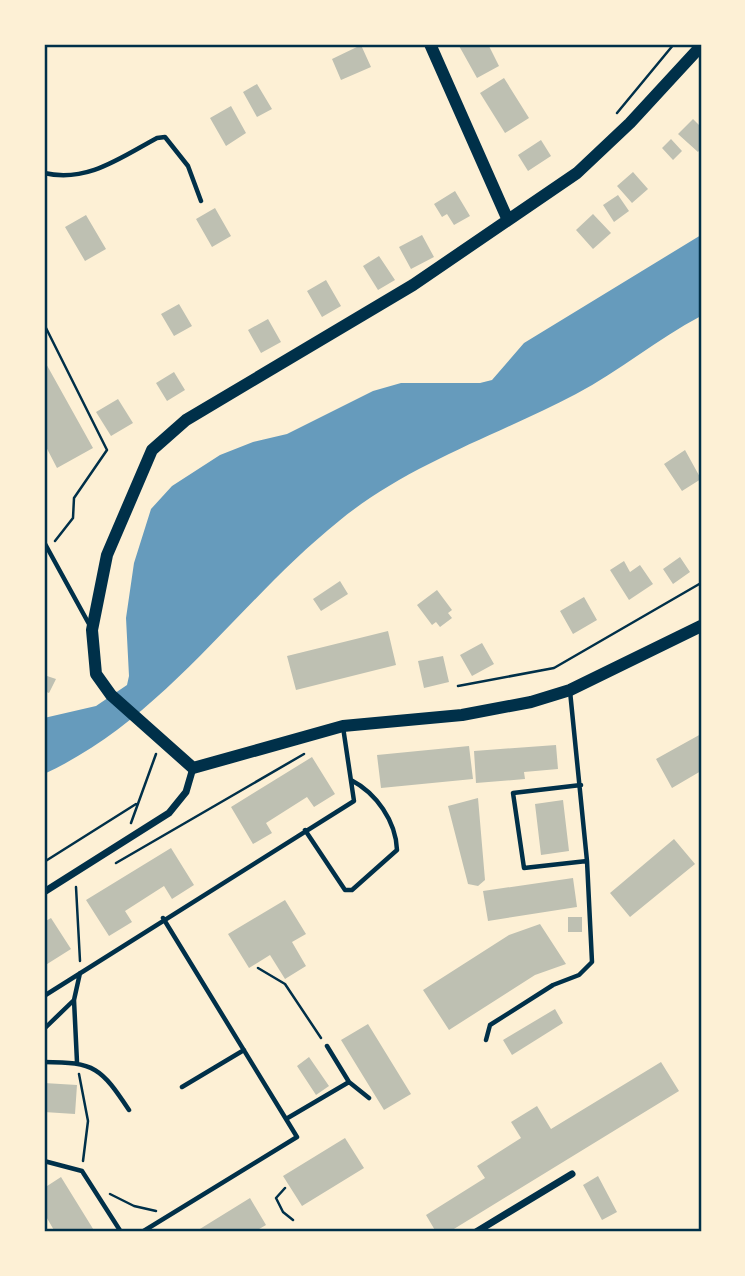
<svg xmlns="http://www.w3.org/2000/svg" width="745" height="1276" viewBox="0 0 745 1276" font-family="'Fira Sans',sans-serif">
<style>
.water{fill:#669bbc}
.building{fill:#bec0b2}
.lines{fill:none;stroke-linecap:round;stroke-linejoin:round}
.path{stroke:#003049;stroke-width:2.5}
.service{stroke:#003049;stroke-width:4.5}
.minor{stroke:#003049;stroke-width:7}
.tertiary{stroke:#003049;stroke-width:12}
.neatline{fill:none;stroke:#003049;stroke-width:2.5}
</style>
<rect width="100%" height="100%" fill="#fdf0d5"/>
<path class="water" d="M701,235V316C657,339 620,371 576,394C498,435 408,464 339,521C238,602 164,719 44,774V718L96,706L127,685L129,676L126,618L134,563L151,509L172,486L220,455L253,442L287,434L373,391L401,383H480L492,380L524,343Z"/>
<path class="building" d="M458,44H488L499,66L477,78Z
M361,45L371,67L341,80L332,59Z
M504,78L529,118L505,133L480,93Z
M257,84L272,109L257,117L243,92Z
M231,106L246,133L226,146L210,118Z
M693,119L701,127V148L698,152L678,134Z
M671,139L682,151L673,160L662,148Z
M541,140L551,156L528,171L518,155Z
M633,172L648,189L632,203L617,186Z
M455,191L470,216L454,225L447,214L442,217L434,204Z
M618,195L629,211L614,222L603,205Z
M215,208L231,236L212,247L196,219Z
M593,214L611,233L593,249L576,230Z
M86,215L106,249L85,261L65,227Z
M422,235L434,257L411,269L399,247Z
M379,256L395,280L378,290L363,266Z
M326,280L341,306L322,317L307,291Z
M179,304L192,326L174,336L161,314Z
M268,319L281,342L261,353L248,330Z
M44,360L93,448L57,468L44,443Z
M174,372L185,390L167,401L156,383Z
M118,399L133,423L111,436L96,412Z
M685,450L701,479L682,491L664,464Z
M680,557L690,572L673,584L663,569Z
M624,561L630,572L640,565L653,584L629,600L610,570Z
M340,581L348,594L321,611L313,599Z
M437,590L452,610L448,613L452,618L440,627L436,622L432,625L417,605Z
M584,597L597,620L573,634L560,611Z
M388,631L396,665L296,690L287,656Z
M482,643L494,664L472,676L460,655Z
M443,656L449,682L424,688L418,661Z
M44,675L56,679L49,693L44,691Z
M701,734V771L672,788L656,759Z
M556,745L558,769L524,772L525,779L476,783L474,751Z
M469,746L473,779L381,788L377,755Z
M312,757L335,794L314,807L307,797L266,823L272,833L253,844L231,807Z
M478,798L485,880L478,886L468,884L448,806Z
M563,800L569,851L541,855L535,804Z
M674,839L695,864L630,917L610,893Z
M171,848L194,885L172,899L164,886L125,911L132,922L109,936L86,900Z
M573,878L577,907L488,921L483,891Z
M285,900L306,934L292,942L306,966L285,979L270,955L249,968L228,934Z
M568,917H582V932H568Z
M51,918L71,949L44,966V922Z
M540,924L566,964L535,975L449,1030L423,990L509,935Z
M555,1009L563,1023L512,1055L503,1040Z
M368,1024L411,1094L384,1110L341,1040Z
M309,1057L329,1086L316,1095L297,1066Z
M661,1062L679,1091L449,1232H436L426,1215L485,1178L477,1166L521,1138L511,1122L537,1106L551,1129Z
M44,1083L77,1085L75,1114L44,1112Z
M345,1138L364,1168L302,1206L283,1176Z
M598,1176L617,1212L602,1220L583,1185Z
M61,1177L95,1232H55L44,1213V1188Z
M250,1198L266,1225L254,1232H195Z"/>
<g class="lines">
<path class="path" d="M617,113L674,44
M44,324L107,450L74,498L73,518L55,541
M458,686L554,668L701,583
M131,823L156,754
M44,862L136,804
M116,863L304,754
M76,887L80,961
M258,968L285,984L321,1038
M79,1074L88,1121L83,1161
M285,1188L276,1198L283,1212L293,1220
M110,1194L134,1206L156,1211"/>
<path class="service" d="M44,173C87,183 120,158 157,138L165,137L188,166L201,201
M44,542L89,624
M581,785L513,793L524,868L587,861
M305,830L345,890H352L397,850C396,821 376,793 351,780
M163,918L286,1119
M44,996L354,801L343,727
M44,1029L74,1000
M486,1040L490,1025L553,985L579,975L592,962L587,861L570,691
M44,1062C95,1062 101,1068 129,1110
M77,1062L74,1000L80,973
M349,1082L369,1098
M182,1087L244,1050
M44,1161L82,1171L121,1232
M142,1232L297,1137L286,1119L349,1082L327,1046"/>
<path class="minor" d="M44,892L169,813L186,792L193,768
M476,1232L572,1174"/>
<path class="tertiary" d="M430,44L507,218
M701,46L630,123L577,173L413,285L186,420L152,450L107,555L92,630L96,674L111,695L193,768L343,726L462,715L531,702L570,690L701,626"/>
</g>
<rect width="745" height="1276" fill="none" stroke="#fdf0d5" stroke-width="91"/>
<rect x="46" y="46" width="654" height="1184" class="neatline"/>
</svg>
